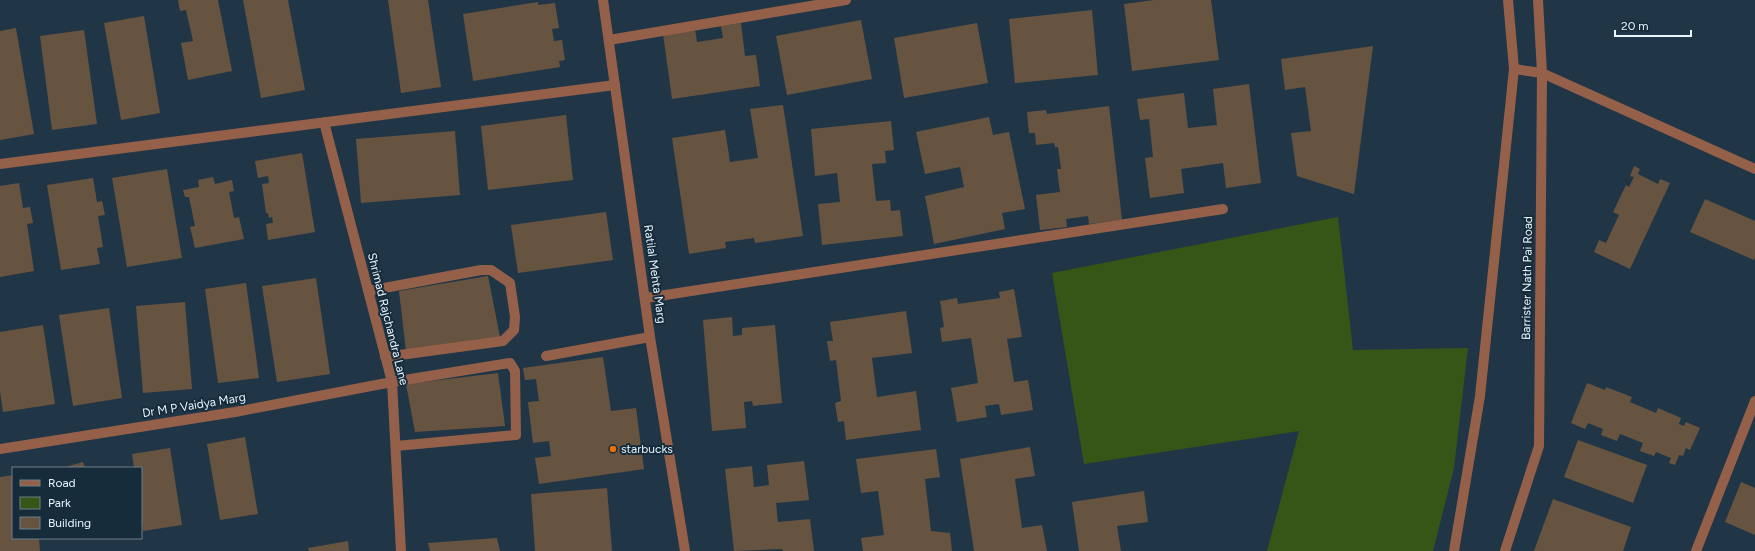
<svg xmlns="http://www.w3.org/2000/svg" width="1755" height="551" viewBox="0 0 1755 551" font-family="Figtree,sans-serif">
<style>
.green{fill:#355616}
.building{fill:#675440}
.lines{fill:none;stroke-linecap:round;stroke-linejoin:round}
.service{stroke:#946049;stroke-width:10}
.minor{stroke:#946049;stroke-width:10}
.tertiary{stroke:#946049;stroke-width:10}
.food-dot{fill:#e8710a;stroke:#162c3b;stroke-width:1.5}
.labels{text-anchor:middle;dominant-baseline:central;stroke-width:4;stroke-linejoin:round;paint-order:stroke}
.street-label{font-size:12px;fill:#e7f5ff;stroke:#162c3b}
.poi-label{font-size:12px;fill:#e7f5ff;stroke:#162c3b;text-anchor:start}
</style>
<rect width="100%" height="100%" fill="#203646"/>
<path class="green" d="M1338,217L1353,350L1468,348L1454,468L1433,551H1267L1299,431L1084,464L1052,273Z"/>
<path class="building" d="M178,0H218L232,71L188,80L181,43L193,41L186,10L180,11Z
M243,0H288L305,90L261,98Z
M388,0H428L441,87L401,93Z
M1154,0H1211L1219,60L1132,71L1124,4Z
M538,2V5L555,3L559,28L552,29L554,41L562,40L565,60L559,61L560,67L473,81L463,14Z
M1092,10L1098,75L1015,83L1009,19Z
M144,16L160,113L121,120L104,23Z
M861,20L872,79L787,95L776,36Z
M741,23L745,56L756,55L760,86L672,99L663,34L695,29L697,42L723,38L721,26Z
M977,23L988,83L904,98L894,38Z
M16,28L34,134L0,140V31Z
M84,30L97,124L52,130L40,36Z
M1373,46L1354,194L1297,176L1291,133L1311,131L1305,87L1285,90L1281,59Z
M1249,84L1261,183L1226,188L1223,163L1181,169L1184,193L1150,198L1145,158L1153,157L1149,119L1140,120L1137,99L1184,93L1188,128L1217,125L1213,89Z
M783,105L803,236L755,243L754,238L725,242L726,248L689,254L672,138L725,130L730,162L758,158L750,109Z
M1109,106L1122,220L1089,224L1088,216L1066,219L1067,227L1040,230L1036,195L1060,192L1057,169H1061L1058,147H1055L1054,143L1036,145L1035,133H1029L1027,112L1046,110L1047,114Z
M566,115L573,180L488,190L481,126Z
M989,117L993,135L1009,132L1025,209L1002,213L1005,229L934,244L925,196L964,187L960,167L925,174L916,132Z
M891,121L894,150L885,151L886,163L872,164L876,201L890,200L891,211L900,210L903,236L822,245L818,204L840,202L837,173L815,176L811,129Z
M455,131L460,195L361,203L356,139Z
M302,153L315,232L268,240L266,224L273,223L272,217L269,218L268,213H266L262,184L269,183L268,176L258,178L255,161Z
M1634,166L1640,169L1638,174L1658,184L1660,179L1670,183L1630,269L1594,252L1599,240L1606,243L1619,215L1613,212L1626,185L1629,187L1634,177L1630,176Z
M167,169L182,258L127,267L112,178Z
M213,177L215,184L232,180L234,191L229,192L234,218L239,217L244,239L195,248L190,227L195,226L189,197H185L183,190L199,187L198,180Z
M93,178L97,202L102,201L105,215L98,216L103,247L97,248L100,264L61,270L47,185Z
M19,183L23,208L30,207L33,223L27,224L34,271L0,277V186Z
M1705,199L1755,221V257L1754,260L1690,232Z
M606,212L613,260L518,273L511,225Z
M488,276L500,337L406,351L399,291Z
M316,278L330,374L277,382L262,286Z
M246,283L259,378L218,383L205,289Z
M1014,289L1022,337L1007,339L1014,382L1028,380L1033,410L1001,415L999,404L985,406L987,417L957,422L951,388L978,383L971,338L942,342L940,328L944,327L940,301L957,298L958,304L1000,298L999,292Z
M185,302L192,389L143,393L136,306Z
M109,308L122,398L73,406L59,315Z
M906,311L912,353L872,358L877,397L916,391L921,430L846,440L844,421L838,422L835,403L841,401L836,360L830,361L827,341H833L830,322Z
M732,317L733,336L742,335V328L775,325L782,403L753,406L752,401L744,402L746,428L712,431L703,320Z
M43,325L55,404L3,412L0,391V332Z
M603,357L611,411L636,408L644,469L539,484L535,458L551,456L549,441L533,443L528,402L539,401L536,379L525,380L523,368Z
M498,373L505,426L415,432L406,384Z
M1587,383L1605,390L1606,387L1632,397L1630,402L1656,413L1658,408L1681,418L1679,424L1684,426L1686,422L1700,428L1690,450L1686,448L1683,456L1679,455L1675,465L1669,463L1671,458L1656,452L1654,456L1640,451L1643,443L1620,434L1617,441L1601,435L1603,429L1588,423L1585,429L1571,423Z
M245,437L258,514L220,520L207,444Z
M1578,440L1647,465L1633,503L1564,477Z
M1030,447L1035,476L1015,479L1022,528L1042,525L1047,551H974L960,459Z
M170,448L182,525L143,531L141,515V468H134L132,454Z
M936,449L940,477L925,479L931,531L950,533L952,551H863L861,538L884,535L878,491L861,493L856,459Z
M804,461L809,500L776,503L778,522L810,519L814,551H783L782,549L734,551L725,469L752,466L754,487L769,485L767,465Z
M83,462L85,468H62Z
M13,475V538H39L40,551H0V477Z
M1741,482L1755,488V535L1725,522Z
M607,488L612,551H535L531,494Z
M1144,491L1148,522L1117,526L1121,551H1079L1072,502Z
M1553,499L1631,527L1623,551H1534Z
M497,538L500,551H430L428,543Z
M348,541L349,551H309L308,548Z"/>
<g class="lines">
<path class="service" d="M546,356L650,337"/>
<path class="minor" d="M609,40L846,0
M1514,69L1542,73L1755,169
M324,122L392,382L401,551
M0,164L615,85
M368,291L481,270H491L510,283L515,317L514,330L503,341L385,357
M646,298L1223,209
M0,449L235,412L392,382L510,363L515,371L516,435L396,446
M1696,551L1755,401"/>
<path class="tertiary" d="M603,0L650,337L685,551
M1454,551L1480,396L1514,69L1508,0
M1505,551L1539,446L1542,73L1538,0"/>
</g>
<circle class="food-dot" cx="613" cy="449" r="4"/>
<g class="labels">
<g class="street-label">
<text transform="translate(655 274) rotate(82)">Ratilal Mehta Marg</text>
<text transform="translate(1527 278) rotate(-89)">Barrister Nath Pai Road</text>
<text transform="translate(388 319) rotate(76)">Shrimad Rajchandra Lane</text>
<text transform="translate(194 405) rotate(-9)">Dr M P Vaidya Marg</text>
</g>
<g class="poi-label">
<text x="621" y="449">starbucks</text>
</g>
</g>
<rect x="12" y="467" width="130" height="72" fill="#162c3b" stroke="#6a7c89"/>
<rect x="20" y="480" width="20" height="6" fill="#946049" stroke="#6a7c89"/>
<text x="48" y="487" font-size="12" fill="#e7f5ff">Road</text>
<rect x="20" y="497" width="20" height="12" fill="#355616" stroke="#6a7c89"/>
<text x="48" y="507" font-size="12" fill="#e7f5ff">Park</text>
<rect x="20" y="517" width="20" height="12" fill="#675440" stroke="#6a7c89"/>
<text x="48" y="527" font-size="12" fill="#e7f5ff">Building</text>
<path d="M1615 30v6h76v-6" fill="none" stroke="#e7f5ff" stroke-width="2"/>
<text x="1621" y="30" font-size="12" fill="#e7f5ff" stroke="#162c3b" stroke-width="3" paint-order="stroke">20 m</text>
</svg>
